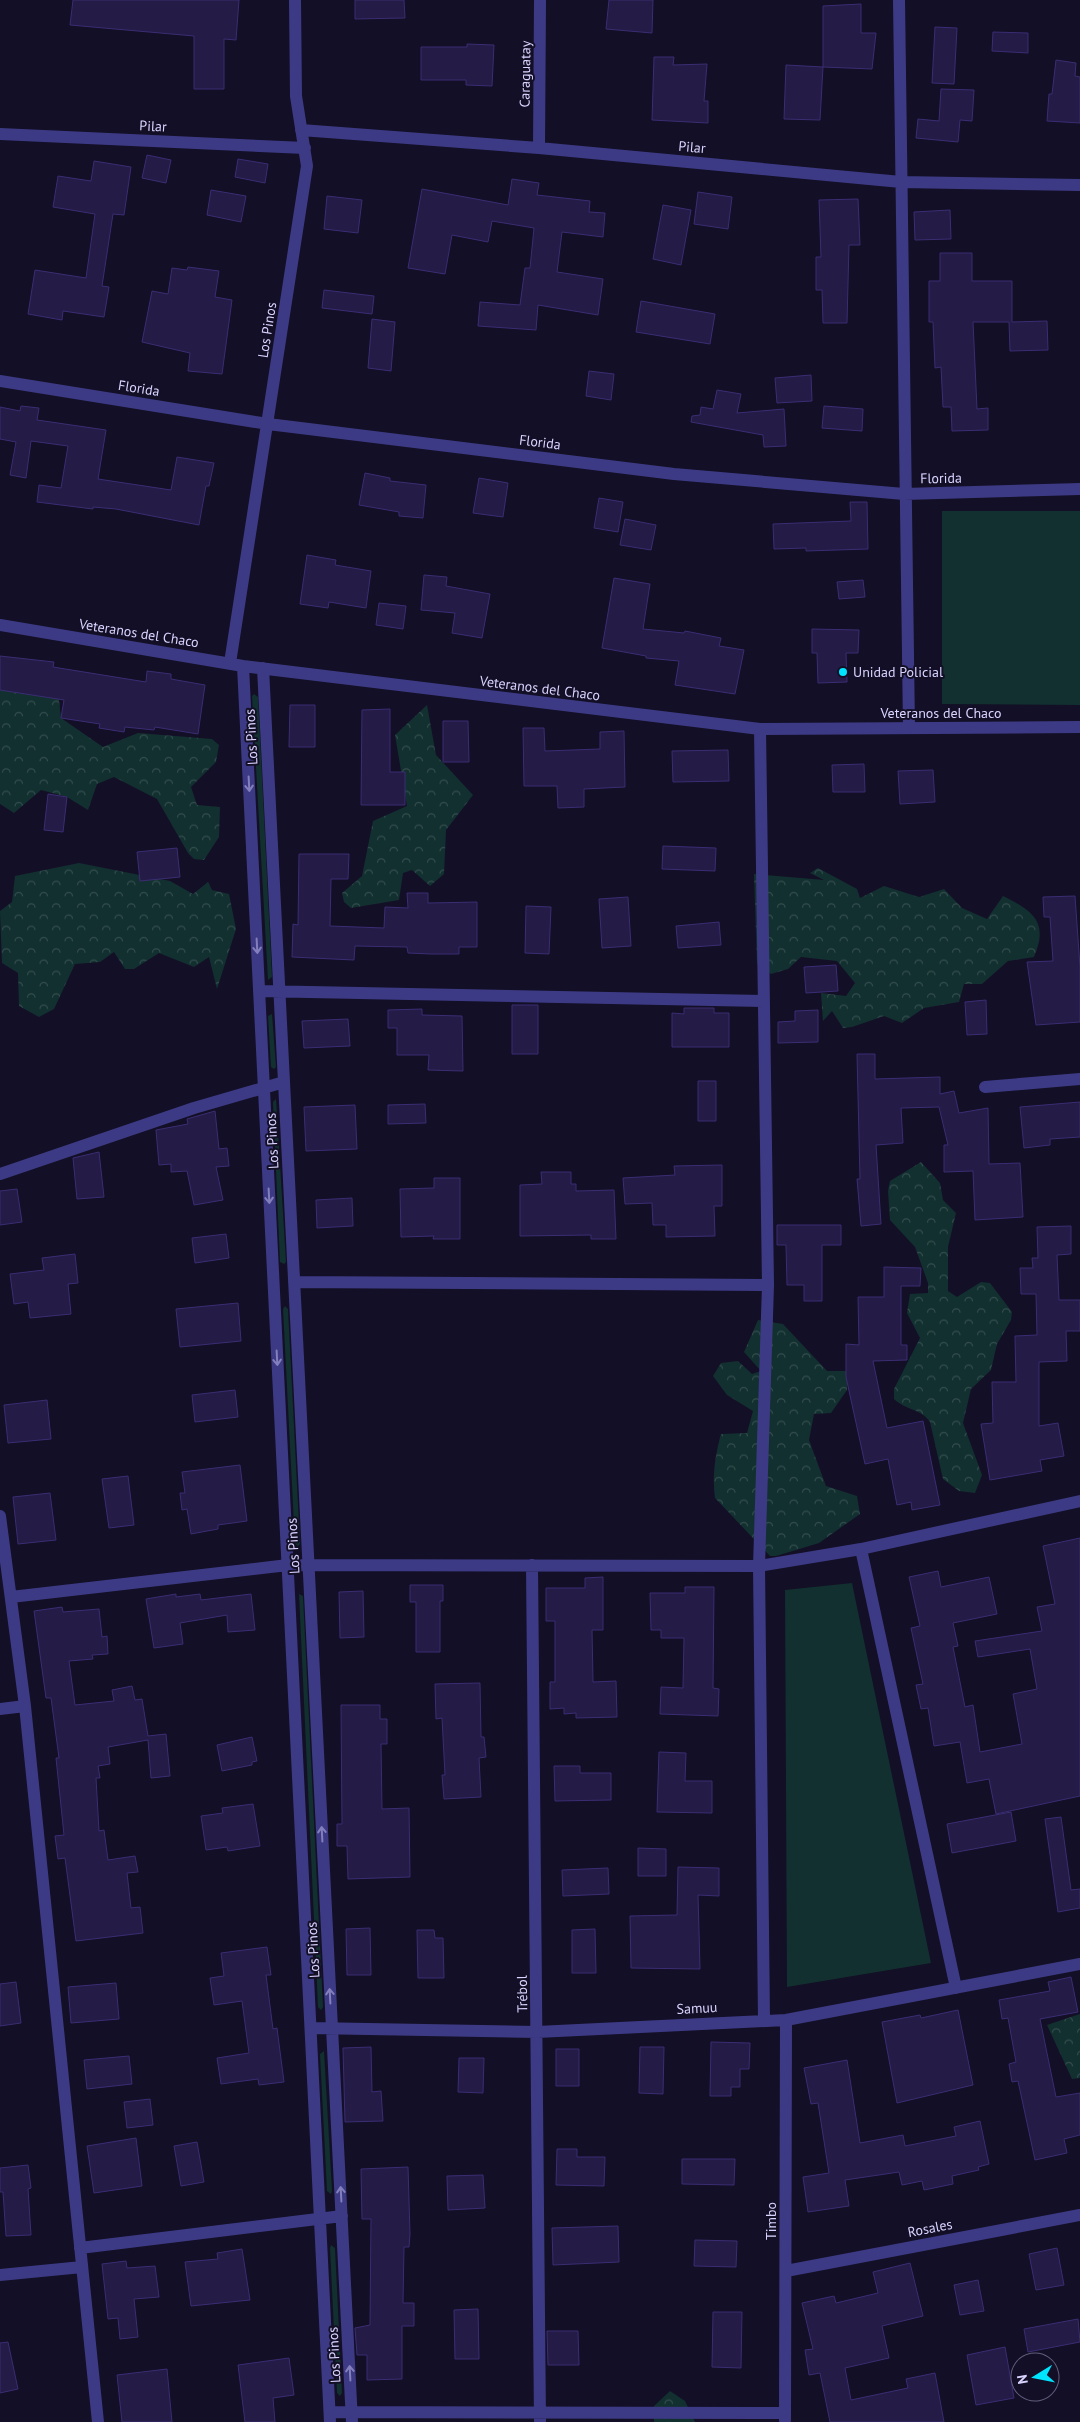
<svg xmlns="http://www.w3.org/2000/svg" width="1080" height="2422" viewBox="0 0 1080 2422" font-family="'PT Sans',sans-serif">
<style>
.green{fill:#12302f}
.forest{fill:url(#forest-crowns)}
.building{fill:#241b47;stroke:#3b2d73}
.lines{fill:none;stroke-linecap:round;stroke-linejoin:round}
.minor{stroke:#3d3a85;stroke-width:12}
.oneway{stroke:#837fbc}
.poi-dot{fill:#00e5ff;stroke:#130f26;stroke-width:2}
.labels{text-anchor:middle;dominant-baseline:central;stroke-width:4;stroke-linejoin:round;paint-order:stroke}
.street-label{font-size:14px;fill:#d9d4ff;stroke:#130f26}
.poi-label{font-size:14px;fill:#d9d4ff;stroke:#130f26;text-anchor:start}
</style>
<defs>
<pattern id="forest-crowns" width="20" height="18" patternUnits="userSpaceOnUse" patternTransform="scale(1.25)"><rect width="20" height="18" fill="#12302f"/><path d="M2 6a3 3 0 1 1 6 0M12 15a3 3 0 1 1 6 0" fill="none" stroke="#344d4e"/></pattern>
</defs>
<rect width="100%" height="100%" fill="#130f26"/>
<path class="green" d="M942,511H1080V705L942,704Z
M254,694L258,697L272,977L268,980L252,696Z
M272,1014L276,1067L274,1069L271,1067L268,1016Z
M276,1099L286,1262L284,1264L280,1262L273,1102Z
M285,1306L288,1309L300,1544L298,1546L295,1544L283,1309Z
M852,1583L931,1963L787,1987L785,1590Z
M299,1594L303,1596L323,2007L321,2010L318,2007Z
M324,2051L332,2191L331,2194L327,2191L320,2054Z
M331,2245L335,2248L342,2393L340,2396L337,2393L330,2248Z"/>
<path class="forest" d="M0,689L58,691L61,718L103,747L138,733L212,739L219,745L216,762L191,787L197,805L220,807L219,837L204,860L194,859L188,853L157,799L114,777L97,784L88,810L67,797L41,790L14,813L0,804Z
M427,705L436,755L473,795L446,830L444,874L430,886L412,870L403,873L399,900L351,908L344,902L342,893L362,876L373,821L407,806L395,735Z
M79,863L170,881L193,894L208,882L212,890L229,894L236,929L217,989L209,957L194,967L159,953L134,969H125L114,952L100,962L75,964L54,1009L39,1017L19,1006L18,973L2,963L0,911L12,902L15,876Z
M818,868L857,889L860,898L884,886L919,897L944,889L962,908L987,919L1003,896C1033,911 1049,922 1034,957L1008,961L982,984H964L959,1002L924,1008L902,1023L884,1016L852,1027L843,1028L832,1011L823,1021L821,993L846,996L855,983L837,961L801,957L788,969L771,974L757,964L754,874L824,880L810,873Z
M921,1162L940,1183L943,1200L956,1213L948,1247V1291L957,1297L981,1282L990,1283L1012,1312L1011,1320L997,1344L991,1370L971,1389L963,1423L982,1475L975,1493L959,1491L943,1479L930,1422C922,1409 905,1410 894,1399V1389L920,1338L907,1313L910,1294L928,1293V1283L915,1247L890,1220L888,1191L890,1181Z
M758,1320L783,1324L827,1371H846L848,1373L847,1390L831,1413L814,1414L809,1440L826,1486L857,1496L860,1514L819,1543L776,1556H770L715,1498C712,1478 715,1455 721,1434L747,1433L753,1411L727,1395L713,1376L721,1363L738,1361L752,1374L761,1371L744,1352Z
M1080,2014V2078L1072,2079L1047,2025Z
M670,2391L685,2401L695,2422H654V2406Z"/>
<path class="building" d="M73,0H239L236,40L224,39V89H194V36L70,25Z
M355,0H404L405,18L355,19Z
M609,0H653L652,33L606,29Z
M861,4V33H876L872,69L823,67V6Z
M935,27L957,28L954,84L932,83Z
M993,32L1028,33V53L992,51Z
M467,44L494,45L492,86L466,85V80H421V47H467Z
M654,57H674L673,65L707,64L704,101H708V123L652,120Z
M1056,60L1076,63L1075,76L1080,77V123L1047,121L1049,94H1052Z
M786,65L823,67L820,120L784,119Z
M941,89L974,90L972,121L960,120L958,142L916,138L918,119L939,121Z
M147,155L171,160L166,183L142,178Z
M238,159L268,164L265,183L235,177Z
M94,161L131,167L124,215L113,214L102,286L109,287L104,317L63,311L62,320L28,314L35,270L86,278L95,214L53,207L58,176L91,181Z
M512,179L539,183L537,195L590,201L589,212L605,213L603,237L562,232L557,272L603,279L598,315L538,305L536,330L478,326L480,302L520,305L525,268H530L534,228L492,221L488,242L452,235L445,274L408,268L422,189L508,205Z
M211,190L246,196L241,222L207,215Z
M698,192L732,197L728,229L694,224Z
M327,196L362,200L358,233L324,229Z
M858,199L860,245H849L847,323H823L822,290H816V257H821L819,200Z
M663,205L691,210L681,265L653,259Z
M950,210L951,239L915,240L914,212Z
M940,253H972V281H1012V322L1047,321L1048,350L1010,351L1009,322H973L977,409L988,408V430L952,431L951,407H943L941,367L935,368L933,322H929V281H940Z
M188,267L219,271L215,297L232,300L222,374L188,371L190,353L142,342L152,291L168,294L172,268L187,270Z
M324,290L374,296L372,314L322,308Z
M641,301L715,314L710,344L636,332Z
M372,319L395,322L391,371L368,368Z
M589,371L614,374L611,400L586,396Z
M811,375L812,401L777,403L775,378Z
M717,390L741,394L737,413L784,409L786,446L764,447L763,435L691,422L692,416L700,415L701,407L713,409Z
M21,406L39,408L37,420L106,430L98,479L171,490L177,457L214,463L209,486H206L199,525L116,509L93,507V509L37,502L39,485L61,488L68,446L31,441L26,478L10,475L16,442L0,439V407L20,411Z
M824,406L863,409L862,431L822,428Z
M365,473L390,478V481L426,485L423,518L399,516V512L359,505Z
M479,478L508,483L503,517L473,513Z
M599,498L623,502L618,532L594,528Z
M850,502H867L868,549L806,551V548L774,549L773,524L851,521Z
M625,519L656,525L651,550L620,545Z
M307,555L336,560L335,565L371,571L366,608L329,602L328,608L300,604Z
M424,575L447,577L446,586L490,594L482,638L452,633L455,613L421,610Z
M614,578L650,584L643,629L684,633L685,631L721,638L719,646L744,650L735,694L675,685L679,661L646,658V656L602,648Z
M863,580L865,597L839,599L837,582Z
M379,603L406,606L403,629L376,625Z
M812,629L859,630L858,653H846L847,682L818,683L817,653H812Z
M0,656L54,662L53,667L146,682L147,671L171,674V679L205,685L198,734L155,727L154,730L125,727L124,732L99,728L100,724L61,718L64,700L0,690Z
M290,705H315V747H289Z
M390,709V772H405V805H361L362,710Z
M443,721H468L469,762H443Z
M523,728H544L545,751L600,749V732L624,731L625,787L584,789V807L558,808L557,786H524Z
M728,750L729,781L673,782L672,751Z
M864,764L865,792H833L832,765Z
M933,770L935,802L900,804L898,771Z
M48,794L67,797L63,832L44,830Z
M663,846L716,848L715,871L662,869Z
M177,848L180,877L140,881L137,852Z
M299,854H349L348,879H331L330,926L384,928L385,907L408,908L407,893H428V903L477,902V947H459V954H431L408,953L407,947L355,946L354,960L292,957L293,924L298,925Z
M1075,896L1080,967V1022L1036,1025L1027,962L1053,961L1050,917H1044L1043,897Z
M628,897L631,946L602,948L599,899Z
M526,906L551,907L549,954L525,953Z
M719,922L721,945L678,948L676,926Z
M836,965L838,991L806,993L804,967Z
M986,1000L987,1034L967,1035L965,1002Z
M512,1005H538V1054H512Z
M684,1008H714V1013H729V1047H672V1013L684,1014Z
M422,1009V1015L462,1016L463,1071L428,1070L429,1055H397V1028H388V1010Z
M818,1010V1042L778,1043V1022L795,1021V1011Z
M348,1019L350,1046L304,1048L302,1021Z
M857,1054H875V1079L940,1077V1094L954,1091L959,1113L988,1108L989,1164L1020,1163L1023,1217L975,1220L973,1171L944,1172V1145H948L939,1107L901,1108L903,1143L876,1145L881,1224L861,1226L857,1179H860Z
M698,1081H716V1121H698Z
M1080,1102V1137L1050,1139V1145L1024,1148L1020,1107Z
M425,1104L426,1123L388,1124V1105Z
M355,1105L357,1149L306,1151L304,1107Z
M215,1111L219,1149L227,1148L229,1166L216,1167L223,1200L194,1205L187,1171L171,1172V1164L159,1165L156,1130L188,1124L187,1119Z
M99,1152L104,1197L77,1199L73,1158Z
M722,1165V1206H714L715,1236L666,1237V1225H653L652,1203L625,1204L623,1178L675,1175L674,1166Z
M541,1172H571V1184H576V1191L614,1190L616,1239H591V1235L520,1236V1185L542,1184Z
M434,1178H460V1239H433L434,1236L401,1237L400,1189L434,1188Z
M17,1189L22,1222L0,1225V1191Z
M352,1198L353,1226L317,1228L316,1200Z
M777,1225H841V1245H822V1301H804V1285H787L786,1245H777Z
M1071,1226V1254L1057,1255L1059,1300H1080V1331H1066L1067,1361L1039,1362V1426L1058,1423L1064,1456L1040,1460L1042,1471L990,1480L981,1424L993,1423L992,1382H1016L1015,1336L1037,1335L1036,1294H1021L1020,1268H1033L1032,1258H1038L1037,1227Z
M226,1234L229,1258L195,1263L192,1238Z
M75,1254L78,1283L68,1284L71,1314L30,1318L28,1302L14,1304L10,1274L44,1270L42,1258Z
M884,1267L921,1268L920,1286H901V1345H907V1360L873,1361L887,1428L923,1421L940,1505L912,1510L911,1502L897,1505L888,1459L865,1464L846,1377V1344L859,1345L858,1297H884Z
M238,1303L241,1341L180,1347L176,1309Z
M235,1390L238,1417L195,1422L192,1395Z
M47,1400L51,1439L8,1443L4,1405Z
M240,1465L247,1521L218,1525V1529L191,1534L187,1509L182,1510L180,1493H185L182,1472Z
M128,1476L134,1525L109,1528L102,1479Z
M50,1493L56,1540L18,1544L13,1497Z
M1080,1538V1796L996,1814L989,1779L967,1783L960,1742L934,1746L928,1708L921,1709L916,1685L923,1684L911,1628L920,1626L909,1577L938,1571L941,1587L989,1577L997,1614L953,1623L958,1646L953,1647L965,1707L973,1705L980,1752L1022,1744L1013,1694L1037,1689L1030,1649L978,1657L975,1641L1042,1631L1037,1607L1055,1604L1043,1546Z
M603,1577V1630H592L593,1682L616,1681L617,1717L576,1718V1713L564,1714V1708L550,1709V1682H555V1621H546V1588H585V1578Z
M410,1585H443V1601H440V1652H416V1602H410Z
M685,1587H714L713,1688L719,1689L718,1716L660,1714L661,1687L683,1688L684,1638H661V1630H651L650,1593H685Z
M363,1591L364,1637L340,1638L339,1592Z
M176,1594V1597L200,1594L201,1600L251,1594L255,1630L228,1632L227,1615L180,1623L183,1644L154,1648L146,1599Z
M62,1607L63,1612L99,1609L102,1637L107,1636L108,1654L92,1655L93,1659L69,1661L75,1705L114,1701L112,1690L132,1686L135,1700L142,1699L148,1736L166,1734L170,1776L151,1778L148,1740L108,1747L110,1764L98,1766L100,1778H96L99,1831L104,1830L108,1860L135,1856L138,1872L127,1873L131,1908L140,1907L143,1933L76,1941L65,1858L58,1859L55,1836L64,1835L56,1758H59L51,1698H46L34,1611Z
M480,1683L481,1737H484L486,1757L479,1758L481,1797L444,1799L442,1775H445L442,1718L436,1719L435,1684Z
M341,1705H380V1719H387V1744H381L382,1809L409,1808L410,1877L348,1879L347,1846H337V1824H342Z
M252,1737L257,1761L252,1762V1765L222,1771L217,1745Z
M659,1752L686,1753L685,1781H712V1813L657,1812Z
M554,1766H580V1773H611V1800L555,1801Z
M253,1804L260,1846L228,1851L227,1847L206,1850L201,1816L223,1813L222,1808Z
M1011,1812L1016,1841L952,1853L947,1824Z
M1061,1817L1071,1890L1080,1889V1908L1058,1912L1045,1819Z
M638,1848L666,1849V1876H638Z
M678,1867L719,1868V1896L698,1895L700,1969L631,1968L630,1916L677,1915Z
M608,1868L609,1894L563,1896L562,1870Z
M370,1928L371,1975H347L346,1929Z
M595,1929L596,1973H572V1930Z
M417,1930H434L435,1938H443L444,1978H418Z
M267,1947L271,1975H266L273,2029L277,2028L284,2082L259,2085L258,2079L221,2084L217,2058L249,2053L242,2001L214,2005L210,1978L224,1976L221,1953Z
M1071,1977L1078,2012L1040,2019L1056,2097L1080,2093V2135L1064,2139L1067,2153L1035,2160L1018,2081L1012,2082L1009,2064L1016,2062L1008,2018L1002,2019L999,2000L1050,1991L1048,1982Z
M16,1982L21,2023L0,2026V1984Z
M116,1983L119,2019L71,2023L68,1987Z
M958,2010L973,2085L897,2103L882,2022L920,2015L921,2018Z
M711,2042L750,2043L749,2069H740V2087H731V2096H710Z
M371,2047L372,2092L381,2091L383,2121L345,2122L343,2048Z
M640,2047H664L663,2094L639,2093Z
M556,2049H579V2086H556Z
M129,2056L132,2084L87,2089L84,2060Z
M459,2058H484L483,2093L458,2092Z
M847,2060L860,2143L903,2135L905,2146L956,2136L954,2127L980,2121L989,2164L978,2167L979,2170L952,2176L953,2184L924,2190L922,2181L902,2185L899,2172L845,2180L849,2206L808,2212L803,2177L829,2173L818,2103L811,2104L804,2068Z
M150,2099L153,2125L127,2128L124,2102Z
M136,2138L142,2186L94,2193L87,2146Z
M197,2142L204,2182L181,2186L174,2146Z
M557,2149H577V2157H605L604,2186L556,2185Z
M682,2159H735L734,2185L682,2184Z
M28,2165L31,2188L28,2189L31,2235L6,2236L3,2192H0V2168Z
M408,2167L410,2234L409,2247H404L403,2303H414V2326H402V2379L367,2380V2355H357L355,2328L370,2325L371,2219H362L361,2169Z
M483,2175L485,2208L448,2210L447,2176Z
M618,2226L619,2262L553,2265L552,2228Z
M695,2240L737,2241L736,2267L694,2266Z
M1057,2248L1064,2285L1036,2290L1029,2254Z
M242,2249L250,2300L191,2306L185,2262L218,2259L217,2253Z
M126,2261L127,2268L155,2266L159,2297L134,2299L138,2337L120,2339L118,2318L108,2319L102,2264Z
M910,2263L923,2316L882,2326L889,2358L845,2368L851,2400L908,2388L906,2379L935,2373L944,2422H830L820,2373L809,2375L805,2350L813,2349L802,2303L834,2296L836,2303L878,2293L873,2272Z
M978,2280L984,2311L960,2315L954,2285Z
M478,2309L479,2359H455L454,2310Z
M713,2312H742L741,2368L712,2367Z
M1078,2319L1080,2342L1028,2352L1024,2329Z
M547,2331H578L579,2365H548Z
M8,2342L18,2389L0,2393V2343Z
M1005,2347L1014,2398L976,2405L967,2355Z
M289,2358L294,2395L273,2398L275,2422H245L238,2365Z
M167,2369L172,2422H122L117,2375Z"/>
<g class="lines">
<path class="minor" d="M899,0L909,728
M301,130L539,148L901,182L1080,185
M0,134L305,148
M539,148L540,0
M0,381L268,424L674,474L904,494L1080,489
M0,625L243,666L760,729L1080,727
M230,663L307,166L296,96L295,0
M243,666L330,2422
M263,668L352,2422
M760,729L768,1285L759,1566L764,2020
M259,991L763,1001
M985,1087L1080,1079
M0,1174L194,1108L284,1082
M294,1282L768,1285
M0,1516L25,1706L98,2422
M861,1549L956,1988
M532,1565L540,2422
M11,1597L288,1565L759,1566L861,1549L1080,1501
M0,1709L25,1706
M311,2028L537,2032L786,2020L1080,1964
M80,2248L342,2216
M786,2271L1080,2215
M0,2275L82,2267
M330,2412L785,2413
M785,2420L786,2020"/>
</g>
<defs><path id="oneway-shaft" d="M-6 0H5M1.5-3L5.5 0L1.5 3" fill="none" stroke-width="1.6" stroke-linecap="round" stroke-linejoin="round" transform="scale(1.25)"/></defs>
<g class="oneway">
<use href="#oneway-shaft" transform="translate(249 784) rotate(87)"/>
<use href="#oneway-shaft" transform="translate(257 946) rotate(87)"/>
<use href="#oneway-shaft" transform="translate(269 1196) rotate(87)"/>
<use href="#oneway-shaft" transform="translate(277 1358) rotate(87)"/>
<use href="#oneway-shaft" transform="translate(322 1834) rotate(-93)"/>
<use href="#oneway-shaft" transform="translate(330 1996) rotate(-93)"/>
<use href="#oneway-shaft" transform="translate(341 2194) rotate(-93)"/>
<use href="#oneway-shaft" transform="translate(350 2373) rotate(-93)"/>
</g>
<circle class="poi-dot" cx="843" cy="672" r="5"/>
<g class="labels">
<g class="street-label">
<text transform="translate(525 74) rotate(-89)">Caraguatay</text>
<text transform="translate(153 126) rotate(3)">Pilar</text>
<text transform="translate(692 147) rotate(5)">Pilar</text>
<text transform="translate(267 330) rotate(-81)">Los Pinos</text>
<text transform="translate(139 388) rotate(9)">Florida</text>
<text transform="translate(540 442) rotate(7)">Florida</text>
<text transform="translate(941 478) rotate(-1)">Florida</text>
<text transform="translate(139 633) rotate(9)">Veteranos del Chaco</text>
<text transform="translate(540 688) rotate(7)">Veteranos del Chaco</text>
<text x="941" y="713">Veteranos del Chaco</text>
<text transform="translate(251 737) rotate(-93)">Los Pinos</text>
<text transform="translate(272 1141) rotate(-93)">Los Pinos</text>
<text transform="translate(293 1546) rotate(-93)">Los Pinos</text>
<text transform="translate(313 1950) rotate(-93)">Los Pinos</text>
<text transform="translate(522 1994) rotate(-91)">Trébol</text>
<text transform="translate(697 2008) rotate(-3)">Samuu</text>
<text transform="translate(771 2221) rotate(-90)">Timbo</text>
<text transform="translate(930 2228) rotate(-11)">Rosales</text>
<text transform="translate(334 2355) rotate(-93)">Los Pinos</text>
</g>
<g class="poi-label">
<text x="853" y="672">Unidad Policial</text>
</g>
</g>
<g transform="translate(1035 2377) rotate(260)"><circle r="24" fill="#130f26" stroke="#625e7d"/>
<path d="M0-4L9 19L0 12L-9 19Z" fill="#00e5ff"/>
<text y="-8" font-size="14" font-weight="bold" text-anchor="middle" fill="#d9d4ff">N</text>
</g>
</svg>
